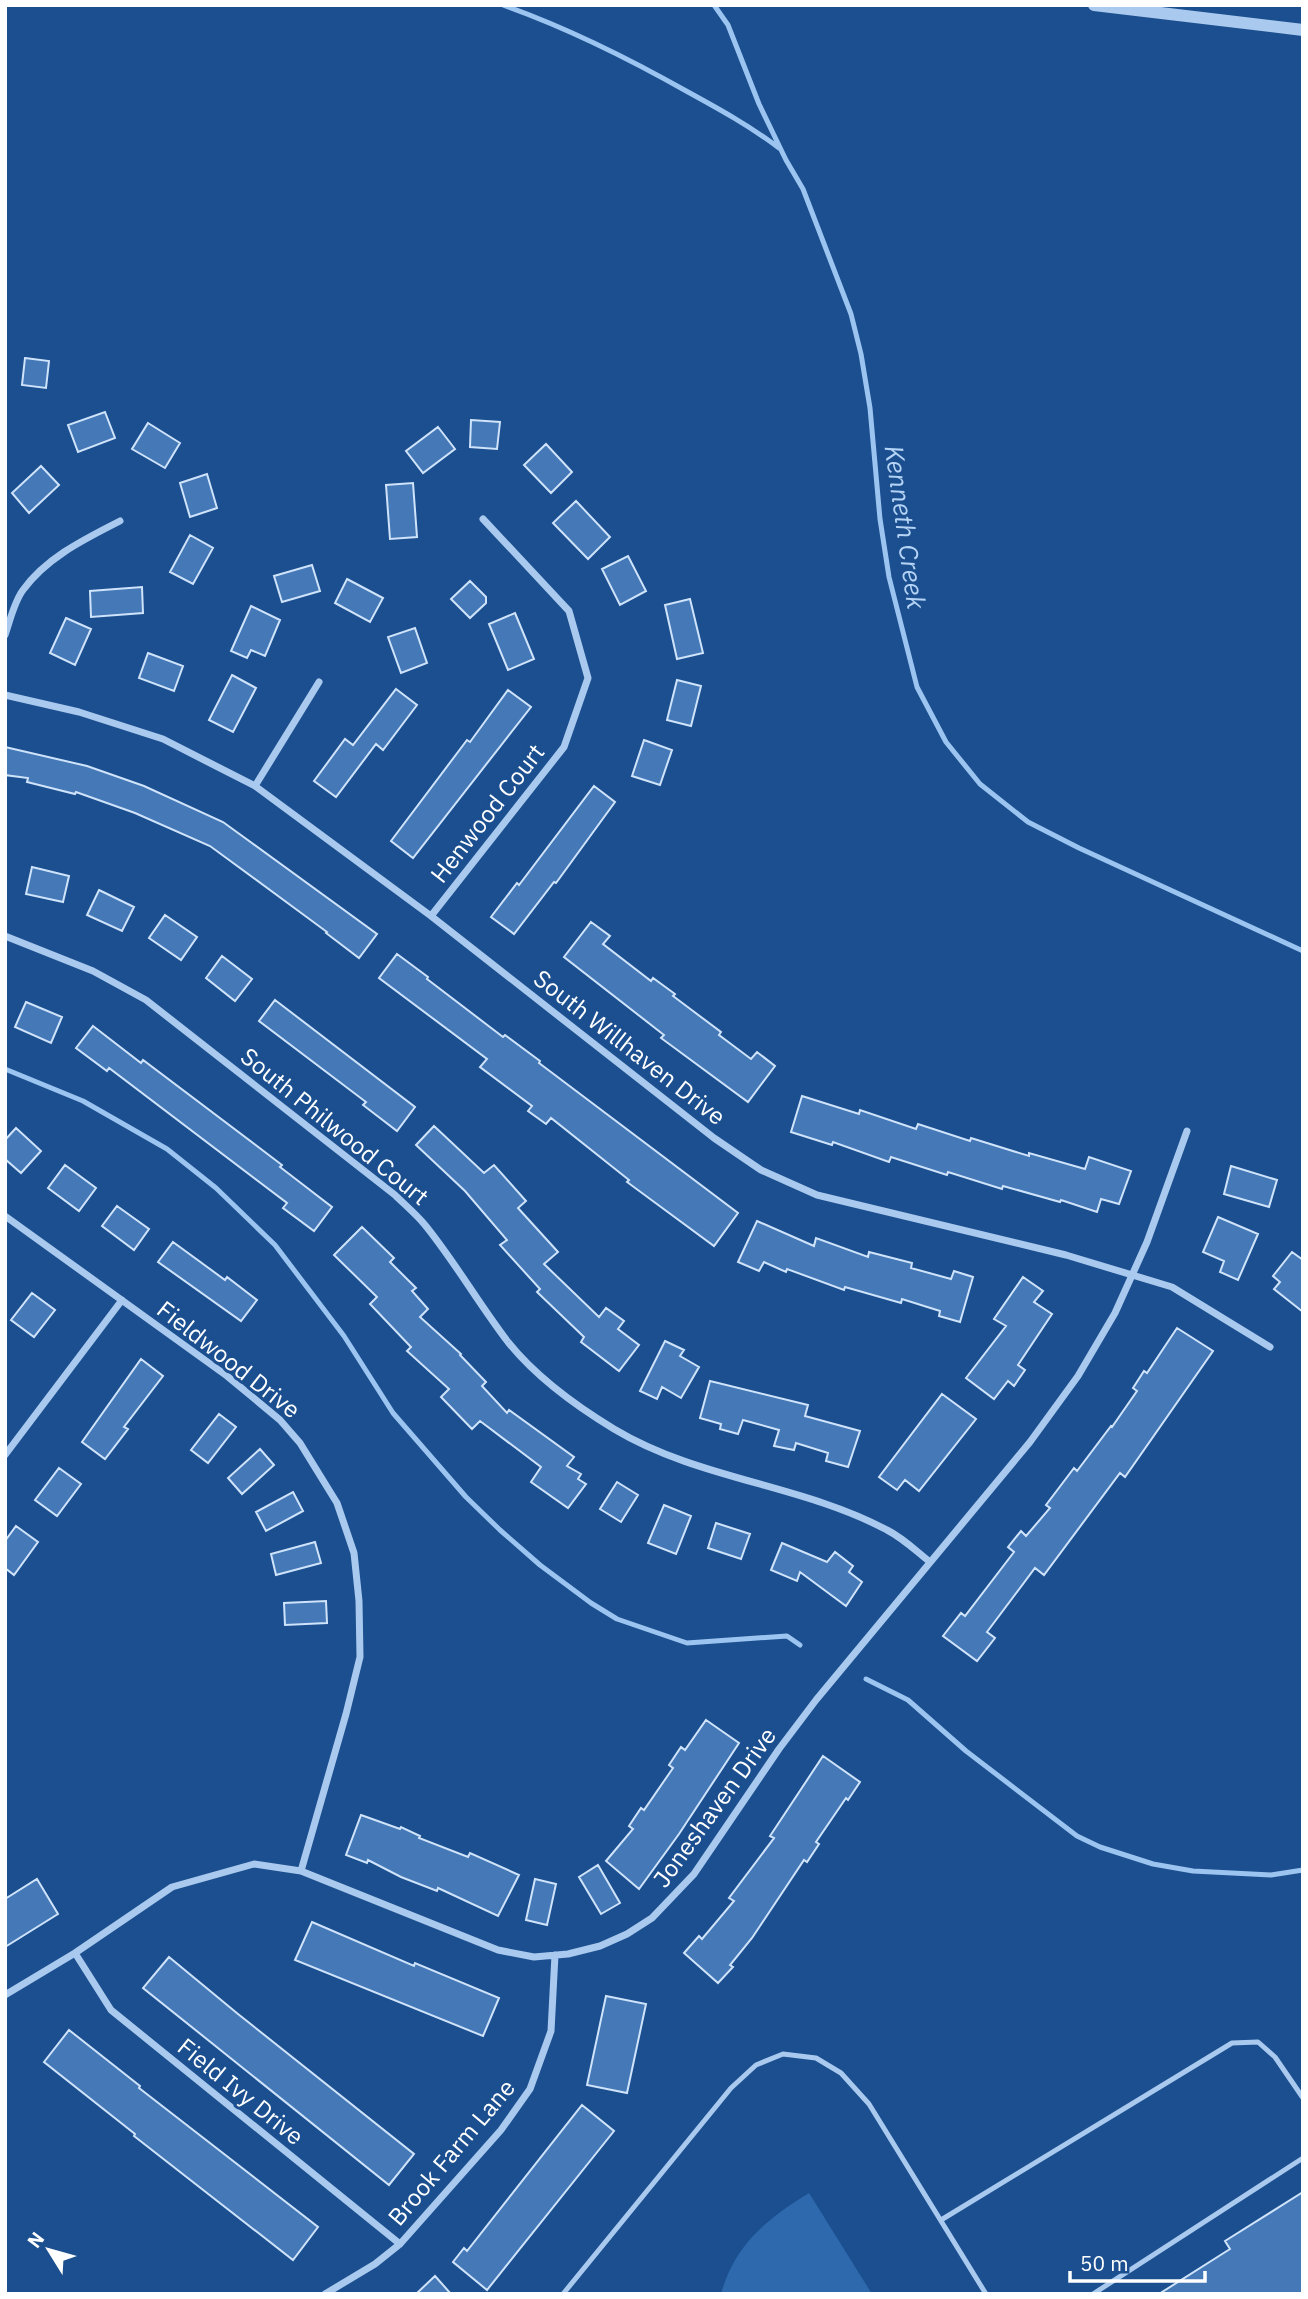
<svg xmlns="http://www.w3.org/2000/svg" width="1308" height="2299" viewBox="0 0 1308 2299" font-family="'IBM Plex Sans',sans-serif">
<style>
.green{fill:#2e69ad}
.lines{fill:none;stroke-linecap:round;stroke-linejoin:round}
.stream{stroke:#9cc4f0;stroke-width:5}
.building{fill:#4478b7;stroke:#cfe3fa;stroke-width:2}
.service{stroke:#a9c9ee;stroke-width:5}
.minor{stroke:#a9c9ee;stroke-width:7}
.tertiary{stroke:#a9c9ee;stroke-width:12}
.labels{text-anchor:middle;dominant-baseline:central;stroke-width:6;stroke-linejoin:round;paint-order:stroke}
.street-label{font-size:24px;fill:#fff;stroke:#1b4f8f}
.water-label{font-size:26px;font-style:italic;fill:#b5d3f5;stroke:#1b4f8f}
</style>
<rect width="100%" height="100%" fill="#1b4f8f"/>
<path class="green" d="M809,2193L872,2294H721C734,2245 768,2218 809,2193Z"/>
<g class="lines">
<path class="stream" d="M503,5C568,28 628,58 688,92C719,109 750,126 779,148
M714,5L728,25L759,104L786,160L803,189L851,314L861,354L870,408L880,519L889,577L917,687L946,742L980,784L1028,822L1079,848L1303,951
M5,1069L83,1101L167,1149L216,1188L275,1245L344,1336L393,1413L466,1497L500,1530L540,1565L591,1603L617,1619L687,1643L787,1636L800,1645
M866,1679L908,1700L966,1751L1077,1836L1100,1847L1153,1864L1193,1871L1271,1875L1303,1870"/>
</g>
<path class="building" d="M25,358L49,361L46,388L22,385Z
M105,412L115,438L78,452L68,425Z
M471,420L500,422L497,449L470,447Z
M148,423L180,443L165,468L132,449Z
M438,427L455,449L423,473L406,451Z
M546,444L572,472L551,493L524,465Z
M41,466L59,485L29,513L12,493Z
M207,474L217,508L190,517L180,483Z
M413,483L417,537L390,539L386,485Z
M576,501L610,537L588,559L553,523Z
M190,535L213,548L193,584L170,572Z
M628,556L646,591L620,605L602,569Z
M312,565L320,591L282,602L274,576Z
M347,579L383,598L370,622L335,603Z
M470,581L486,597V603L470,618L451,599Z
M142,587L143,613L91,617L90,591Z
M690,599L703,653L677,659L665,605Z
M251,606L280,620L265,656L251,650L247,658L231,651Z
M515,613L534,659L508,670L489,624Z
M66,618L91,629L75,665L50,653Z
M415,628L427,663L401,673L388,637Z
M148,653L183,666L174,691L139,678Z
M232,675L256,688L233,732L209,720Z
M677,680L701,686L691,726L667,720Z
M396,689L417,705L383,750L376,744L336,797L314,781L345,739L353,745Z
M508,690L531,707L413,858L391,841L467,740L470,742Z
M644,740L672,750L660,785L632,776Z
M5,747L87,766L144,786L223,822L377,934L359,958L326,933L327,932L210,846L135,813L76,792L75,794L27,782L28,778L5,775Z
M594,786L615,802L556,883L554,882L514,934L491,917L517,883L519,885Z
M32,867L69,876L63,902L26,894Z
M99,890L134,907L122,931L87,915Z
M165,915L197,937L181,960L149,938Z
M591,922L610,936L603,944L651,981L653,978L675,994L673,996L721,1032L719,1035L751,1059L757,1052L775,1066L748,1102L661,1038L664,1035L564,957Z
M397,954L428,977L427,979L503,1037L505,1035L540,1061L539,1063L738,1213L714,1246L627,1182L629,1180L551,1118L546,1124L528,1111L532,1106L480,1067L487,1059L379,978Z
M222,956L252,979L235,1001L206,978Z
M275,1000L415,1107L397,1131L363,1105L366,1102L259,1021Z
M26,1002L62,1017L51,1043L15,1027Z
M93,1026L141,1063L143,1060L282,1165L280,1167L332,1207L314,1231L283,1208L287,1203L109,1068L107,1071L76,1048Z
M802,1096L859,1114L860,1110L916,1129L918,1124L970,1141L971,1138L1029,1156V1153L1085,1169L1089,1157L1131,1171L1119,1204L1101,1199L1097,1212L1061,1200L1060,1202L1003,1186L1002,1189L948,1172L947,1175L891,1157L889,1162L833,1142L832,1145L791,1132Z
M434,1126L484,1173L494,1165L526,1201L518,1208L558,1252L544,1264L599,1317L606,1308L624,1321L618,1329L639,1345L619,1371L581,1342L584,1337L537,1292L540,1289L500,1245L507,1240L465,1191L416,1145Z
M16,1128L41,1151L21,1173L5,1159V1140Z
M65,1165L96,1188L79,1211L48,1188Z
M1231,1166L1277,1180L1269,1207L1224,1194Z
M117,1206L149,1229L134,1250L102,1226Z
M1218,1217L1258,1234L1238,1280L1220,1272L1224,1261L1203,1252Z
M757,1221L814,1246L816,1238L868,1257L869,1252L912,1263L911,1268L951,1279L954,1271L973,1277L960,1322L939,1316L940,1311L902,1299L901,1303L845,1287L844,1290L787,1269L786,1272L764,1262L759,1271L738,1262Z
M362,1227L394,1258L390,1262L416,1288L412,1291L428,1309L420,1317L461,1354L460,1355L486,1382L482,1386L507,1413L509,1410L574,1457L567,1466L581,1474L578,1479L586,1484L568,1508L531,1482L541,1467L480,1421L472,1429L441,1397L449,1389L407,1351L411,1347L370,1304L377,1297L334,1255Z
M173,1242L225,1280L227,1277L257,1300L241,1321L158,1262Z
M1292,1252L1303,1260V1312L1274,1289L1280,1282L1273,1276Z
M1023,1277L1043,1291L1034,1302L1052,1314L1018,1365L1025,1370L1014,1386L1008,1381L994,1399L966,1378L1006,1326L994,1319Z
M32,1293L55,1310L34,1337L11,1320Z
M1177,1328L1213,1351L1125,1477L1120,1473L1044,1575L1035,1568L987,1632L995,1638L977,1661L943,1636L961,1613L965,1616L1014,1552L1008,1547L1021,1531L1026,1536L1050,1508L1046,1505L1074,1468L1077,1471L1111,1426L1112,1427L1137,1391L1133,1388L1144,1371L1147,1373Z
M665,1341L684,1350L680,1356L699,1367L681,1398L662,1387L657,1399L640,1391Z
M141,1359L163,1376L124,1427L128,1429L105,1459L82,1442Z
M710,1381L808,1405L805,1416L860,1431L848,1467L826,1461L828,1453L796,1443L794,1450L774,1446L779,1430L743,1420L738,1434L720,1429L721,1424L700,1418Z
M942,1394L976,1419L919,1491L905,1480L897,1490L879,1477Z
M219,1414L236,1427L208,1463L191,1450Z
M260,1449L274,1465L242,1494L228,1478Z
M59,1468L81,1484L57,1516L35,1500Z
M617,1482L638,1495L621,1522L600,1509Z
M293,1492L303,1511L266,1531L256,1512Z
M664,1505L691,1516L676,1554L648,1543Z
M716,1523L750,1534L741,1559L708,1548Z
M16,1526L38,1542L14,1575L5,1568V1541Z
M315,1542L321,1563L276,1575L271,1554Z
M782,1543L827,1562L835,1552L853,1566L849,1572L862,1582L846,1606L800,1572L797,1581L771,1570Z
M326,1601L327,1623L285,1625L284,1603Z
M706,1720L739,1743L679,1834L639,1889L606,1861L633,1829L629,1826L641,1808L644,1810L673,1768L669,1765L681,1747L685,1750Z
M823,1756L860,1782L848,1800L846,1798L816,1842L819,1844L807,1862L804,1860L752,1938L730,1965L733,1967L718,1983L684,1953L699,1936L702,1939L734,1901L729,1898L774,1838L770,1836Z
M361,1815L400,1829L401,1827L420,1836L419,1838L468,1857L470,1853L519,1875L498,1916L438,1888L437,1891L401,1877L368,1860L367,1863L346,1855Z
M598,1865L620,1903L601,1914L579,1877Z
M37,1879L58,1914L5,1947V1899Z
M535,1879L556,1884L547,1925L526,1920Z
M312,1922L414,1966L415,1963L499,1998L483,2036L295,1960Z
M169,1957L238,2014L414,2154L389,2185L143,1988Z
M606,1996L646,2004L627,2093L587,2085Z
M69,2030L140,2086L139,2088L318,2227L293,2260L134,2136L135,2134L44,2062Z
M582,2105L614,2131L487,2290L453,2262L464,2248L467,2251Z
M1303,2192V2294H1159L1230,2249L1225,2241Z
M435,2276L451,2294H416Z"/>
<g class="lines">
<path class="service" d="M941,2220L1232,2043L1258,2042L1275,2057L1303,2098
M563,2294L731,2088L756,2065L783,2054L816,2058L841,2073L869,2104L986,2294
M1093,2294L1303,2158"/>
<path class="minor" d="M5,635C10,621 14,602 23,590C47,557 85,539 120,521
M5,695L79,712L163,739L255,786L431,916L714,1138L761,1170L817,1195L1066,1255L1172,1287L1270,1347
M255,786L319,682
M431,916L564,747L588,678L569,611L483,519
M5,936L93,971L146,1000L395,1195C405,1205 416,1214 425,1225C455,1262 479,1304 508,1342C536,1377 576,1406 614,1429C699,1480 801,1484 887,1530C903,1538 916,1551 930,1562
M5,1216L227,1376L280,1420L300,1443L337,1503L354,1553L359,1601L360,1657L346,1714L301,1871
M5,1455L122,1300
M75,1953L111,2010L400,2244
M5,1995L75,1953L172,1887L254,1864L301,1871L498,1950L534,1957L568,1954L600,1946L627,1934L652,1918L694,1874L779,1749L816,1700L1030,1442L1078,1376L1115,1313L1147,1242L1187,1131
M325,2294L375,2264L400,2244L501,2130L530,2089L551,2031L555,1955"/>
<path class="tertiary" d="M1094,5L1303,30"/>
</g>
<g class="labels">
<g class="street-label">
<text transform="translate(487 813) rotate(-52)">Henwood Court</text>
<text transform="translate(630 1047) rotate(38)">South Willhaven Drive</text>
<text transform="translate(335 1126) rotate(39)">South Philwood Court</text>
<text transform="translate(229 1359) rotate(38)">Fieldwood Drive</text>
<text transform="translate(714 1807) rotate(-54)">Joneshaven Drive</text>
<text transform="translate(241 2091) rotate(39)">Field Ivy Drive</text>
<text transform="translate(451 2152) rotate(-50)">Brook Farm Lane</text>
</g>
<g class="water-label">
<text transform="translate(906 527) rotate(82)">Kenneth Creek</text>
</g>
</g>
<rect width="1308" height="2299" fill="none" stroke="#ffffff" stroke-width="14"/>
<g transform="translate(49 2250) rotate(307)" stroke="#1b4f8f" stroke-width="5" paint-order="stroke">
<path d="M0-5L12 26L0 18L-12 26Z" fill="#ffffff"/>
<text y="-10" font-size="19" font-weight="bold" text-anchor="middle" fill="#ffffff">N</text>
</g>
<path d="M1070 2271v10h135v-10" fill="none" stroke="#ffffff" stroke-width="3.5"/>
<text x="1080" y="2271" font-size="21" fill="#ffffff" stroke="#1b4f8f" stroke-width="5" paint-order="stroke">50 m</text>
</svg>
